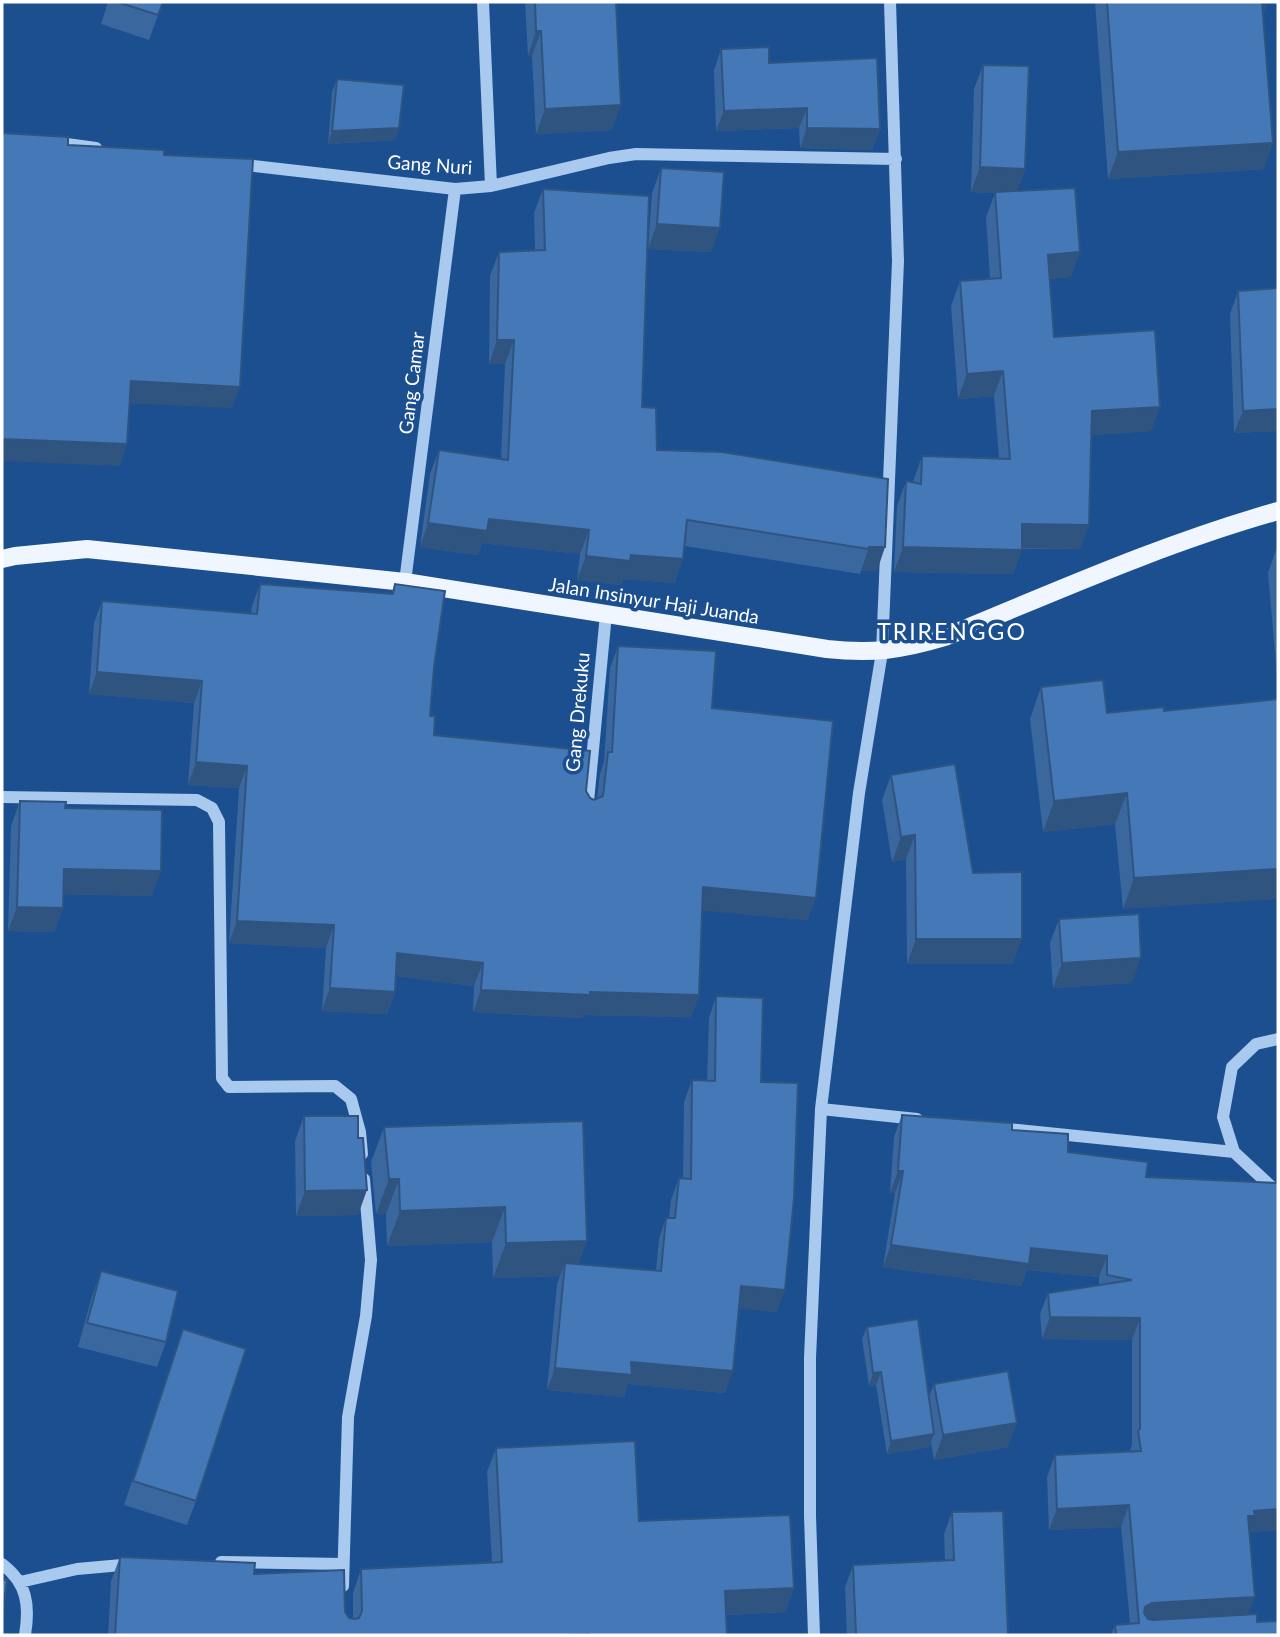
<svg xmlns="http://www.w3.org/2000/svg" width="1280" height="1637" viewBox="0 0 1280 1637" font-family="Lato,sans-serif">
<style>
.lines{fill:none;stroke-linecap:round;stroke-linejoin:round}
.minor{stroke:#a9c9ee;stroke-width:12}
.major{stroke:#f0f6ff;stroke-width:18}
.wall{fill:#3a679d}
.shaded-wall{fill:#305480}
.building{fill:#4478b7;stroke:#305480;stroke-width:2}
.labels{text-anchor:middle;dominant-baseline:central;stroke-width:7;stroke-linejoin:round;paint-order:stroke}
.street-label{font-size:19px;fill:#fff;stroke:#1b4f8f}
.quarter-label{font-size:23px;letter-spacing:2px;fill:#fff;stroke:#1b4f8f}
</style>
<rect width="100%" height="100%" fill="#1b4f8f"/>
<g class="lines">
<path class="minor" d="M483,2L491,186
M52,142L96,148
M236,164L455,189L491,186L609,158L636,154L896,159
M405,582L455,189
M2,797L197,800L212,808L219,822L222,1078L229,1087L335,1086L351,1099L360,1132L362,1154
M587,812L606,614
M1278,1039L1256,1044L1232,1067L1223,1117L1234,1152L1276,1191L1278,1196
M821,1109L917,1119
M998,1128L1234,1152
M221,1562L343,1564
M2,1564C27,1583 30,1605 25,1635
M20,1582L77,1569L133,1564
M343,1586L348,1417L366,1316L371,1260L364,1179
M814,1635L810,1516V1358L821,1109L859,793L882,652L898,261L890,2"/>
<path class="major" d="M2,559L15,556L87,549L405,582L827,649C872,654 902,650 945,637C1055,592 1164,543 1278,511"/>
</g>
<path class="wall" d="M108,2H163L149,40L101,24Z
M525,2H616L612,130L536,134L532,56H528Z
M1095,2H1267L1264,12V169L1108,179Z
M721,49L769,63L880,129L872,150L800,148L799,128L716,131L714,70Z
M983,65L1025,169L1017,191L1071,277L1050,279L1054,337L1151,431L1091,435L1080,549H1022L1013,574L894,572L897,506L906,481L913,482L922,456L999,458L994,396L958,399L951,306L960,281L990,279L986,217L995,193L971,192L974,89Z
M337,79L395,140L328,144L332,92Z
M661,168L711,252L648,249L652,193Z
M543,189L642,407L657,450L888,479L877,571H861L860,574L685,546L675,583L623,579L621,585L577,580L580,554L482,543L478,555L420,547L430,474L439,450L501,459L505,364H489L490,276L499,252L535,250L534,213Z
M1278,288V431L1234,433L1230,314L1238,291Z
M1278,544V687L1268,573Z
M260,584L391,594L395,584L434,667L430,716L434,735L586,791L590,798L594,800L597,799L600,774L604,762L610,668L618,646L712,708L816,898L807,920L702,910L699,995L691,1017L583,1015L582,1018L473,1012L474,986L396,976L395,992L387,1014L322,1011L326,948L229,943L239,788L188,785L194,703L89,694L94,623L102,601L251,613L252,606Z
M1041,687L1107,713L1164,711L1278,699L1123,909L1115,824L1043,832L1030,719Z
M891,775L973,873L1013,964H907L906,859L892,862L882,800Z
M20,801L65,808L152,896L63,894V908L54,932L8,931L11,826Z
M1059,919L1132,983L1053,988L1050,943Z
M716,996L761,1082L777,1312L739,1308L725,1393L628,1384L624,1397L547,1390L557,1284L560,1276L493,1278L492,1242L387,1246L386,1214H376L371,1162L384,1127L583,1121L578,1264L656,1270L659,1239L666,1218H669L671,1200L679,1178H683L684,1102L692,1080L707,1081L709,1018Z
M902,1115L1012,1130L1068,1152L1146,1177L1278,1183V1530L1250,1532L1249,1614L1257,1622L1278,1635H1111L1115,1625L1130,1623L1121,1527L1049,1530L1047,1477L1055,1455L1130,1451L1132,1444V1340L1042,1339L1040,1314L1048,1293L1099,1285V1277L1027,1270L1021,1286L883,1267L895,1193H890L894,1137Z
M304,1116L358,1138V1215L296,1216L295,1141Z
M101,1271L166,1342L157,1367L78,1347L92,1296Z
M867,1327L929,1396L934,1384L1008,1447L934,1460L931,1443L929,1447L887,1454L876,1385L869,1386L862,1339Z
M183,1329L196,1501L187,1525L124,1505Z
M496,1448L639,1521L794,1588L785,1612L726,1615L727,1635H108L111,1581L120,1557L254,1574L345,1612L349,1618L353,1619V1593L361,1569L492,1563L487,1472Z
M952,1512L1008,1635H847L845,1587L853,1565L945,1560L944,1534Z"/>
<path class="shaded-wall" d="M1256,2H1267L1264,12Z
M536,31H541L532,56H528Z
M621,105L612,130L536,134L545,109Z
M807,108L799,128L716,131L724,111Z
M399,128L395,140L328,144L332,131Z
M807,128L880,129L872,150L800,148Z
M1273,143L1264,169L1108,179L1118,152Z
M980,167L1025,169L1016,194L971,192Z
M657,224L720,228L711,252L648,249Z
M1080,252L1071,277L1039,280L1048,255Z
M497,340H514L505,364H489Z
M1003,371L994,396L958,399L967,374Z
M131,381L240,387L232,408L123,403Z
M1160,407L1151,431L1083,436L1092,411Z
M1278,409V431L1234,433L1243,411Z
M2,439L127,444L120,466L2,461Z
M489,519L589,530L580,554L482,543L478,555L420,547L428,523Z
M1022,524L1089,525L1080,549L1013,548Z
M869,547H885L877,571H861Z
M903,547L1022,550L1013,574L894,572Z
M631,555L683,559L675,583L623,579L621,585L577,580L586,556Z
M97,672L202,681L194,703L89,694Z
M196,762L247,766L239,788L188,785Z
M1127,793L1115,824L1043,832L1054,801Z
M915,835L906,859L892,862L901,837Z
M64,869L161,871L152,896L55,894Z
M1278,869V899L1123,909L1134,878Z
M703,887L816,898L807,920L694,910Z
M17,907L63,908L54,932L8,931Z
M237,921L334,925L326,948L229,943Z
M916,939H1022L1013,964H907Z
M397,953L483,963L474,986L389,975Z
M1141,958L1132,983L1053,988L1062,963Z
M330,988L395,992L387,1014L322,1011Z
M481,990L590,992L699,995L691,1017L583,1015L582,1018L473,1012Z
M898,1171H903L895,1193H890Z
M389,1179H399L386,1214H376Z
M367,1190L358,1215L296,1216L305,1191Z
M505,1207L492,1242L387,1246L400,1211Z
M587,1241L574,1276L565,1263L560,1276L493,1278L506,1243Z
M891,1245L1031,1248L1107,1256L1099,1277L1027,1270L1021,1286L883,1267Z
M741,1286L785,1290L777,1312L733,1308Z
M1050,1317L1140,1318L1132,1340L1042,1339Z
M631,1362L733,1371L725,1393L628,1384L624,1397L547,1390L555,1368Z
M881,1372L876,1385L869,1386L873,1373Z
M1017,1423L1008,1447L934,1460L943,1435Z
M934,1434L929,1447L887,1454L891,1441Z
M1129,1505L1121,1527L1049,1530L1057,1509Z
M1278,1509V1530L1249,1532L1248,1516L1254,1511Z
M794,1588L785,1612L716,1615L725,1591Z
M1255,1597L1247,1618L1138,1629L1145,1607L1152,1603Z"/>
<path class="building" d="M117,2H163L158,15Z
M535,2H616L621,105L545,109L541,31H536Z
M1107,2H1262L1273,143L1118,152Z
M769,47V63L877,58L880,129L807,128V108L724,111L721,49Z
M983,65L1029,66L1025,169L980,167Z
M337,79L404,85L399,128L332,131Z
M2,133L68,137V145L164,150V155L253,159L240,387L131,381L127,444L2,439Z
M661,168L724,172L720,228L657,224Z
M1075,188L1080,252L1048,255L1054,337L1155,330L1160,407L1092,411L1089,525L1022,524V550L903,547L906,481L921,484L922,456L1010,459L1003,371L967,374L960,281L1001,278L995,192Z
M543,189L649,196L642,407L656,408L657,450L722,452L888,479L885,547H869L868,549L687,520L683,559L631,555L630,561L586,556L589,530L489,519L487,531L428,523L439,450L508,460L514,340H497L499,252L545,250Z
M1278,288V409L1243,411L1238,291Z
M260,584L393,594L395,584L445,591L434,667L430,716H435L434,735L590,751L586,791L590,798L594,800L603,796L608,752H612L618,646L716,651L712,708L833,721L816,898L703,887L699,995L590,992V995L481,990L483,963L397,953L395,992L330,988L334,925L237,921L247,766L196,762L202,681L97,672L102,601L257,614Z
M1103,680L1107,713L1164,707V711L1278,699V869L1134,878L1127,793L1054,801L1041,687Z
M955,764L973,873L1022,872V939H916L915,835L901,837L891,775Z
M20,801L66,802L65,808L162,810L161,871L64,869L63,908L17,907Z
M1139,914L1141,958L1062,963L1059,919Z
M716,996L763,998L761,1082L798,1083L794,1198L785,1290L741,1286L733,1371L631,1362L632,1375L555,1368L565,1263L661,1271L666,1218H675L679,1178L691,1179L692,1080L715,1081Z
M902,1115L1012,1123V1130L1068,1134V1152L1148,1162L1146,1177L1278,1183V1509L1254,1511L1255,1516H1248L1255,1597L1152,1603L1145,1607L1144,1613L1148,1619L1153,1620L1257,1614V1622L1278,1621V1635H1116L1115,1625L1139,1623L1129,1505L1057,1509L1055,1455L1141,1451L1138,1430L1140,1429V1318L1050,1317L1048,1293L1132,1280L1107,1275V1256L1031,1248L1029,1264L891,1245L903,1171H898Z
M304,1116H358V1138H363L367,1190L305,1191Z
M583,1121L587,1241L506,1243L505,1207L400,1211L399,1179H389L384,1127Z
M101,1271L178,1291L166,1342L87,1323Z
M918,1319L934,1434L891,1441L881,1372L873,1373L867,1327Z
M183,1329L246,1349L196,1501L133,1481Z
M1008,1371L1017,1423L943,1435L934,1384Z
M635,1441L639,1521L790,1515L794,1588L725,1591L727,1635H589V1634L563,1635H115L120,1557L255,1563L254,1574L344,1570L345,1612L349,1618L355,1619L359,1618L362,1611L361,1569L502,1562L496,1448Z
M1003,1511L1008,1635H856L853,1565L954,1560L952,1512Z
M2,1579L7,1580L2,1617Z"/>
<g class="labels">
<g class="street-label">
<text transform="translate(430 164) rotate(4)">Gang Nuri</text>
<text transform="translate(411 383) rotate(-83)">Gang Camar</text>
<text transform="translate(654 600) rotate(9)">Jalan Insinyur Haji Juanda</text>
<text transform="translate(577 712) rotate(-85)">Gang Drekuku</text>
</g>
<g class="quarter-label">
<text x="952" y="631">TRIRENGGO</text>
</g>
</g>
<rect width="1280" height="1637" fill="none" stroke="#ffffff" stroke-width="7"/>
</svg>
